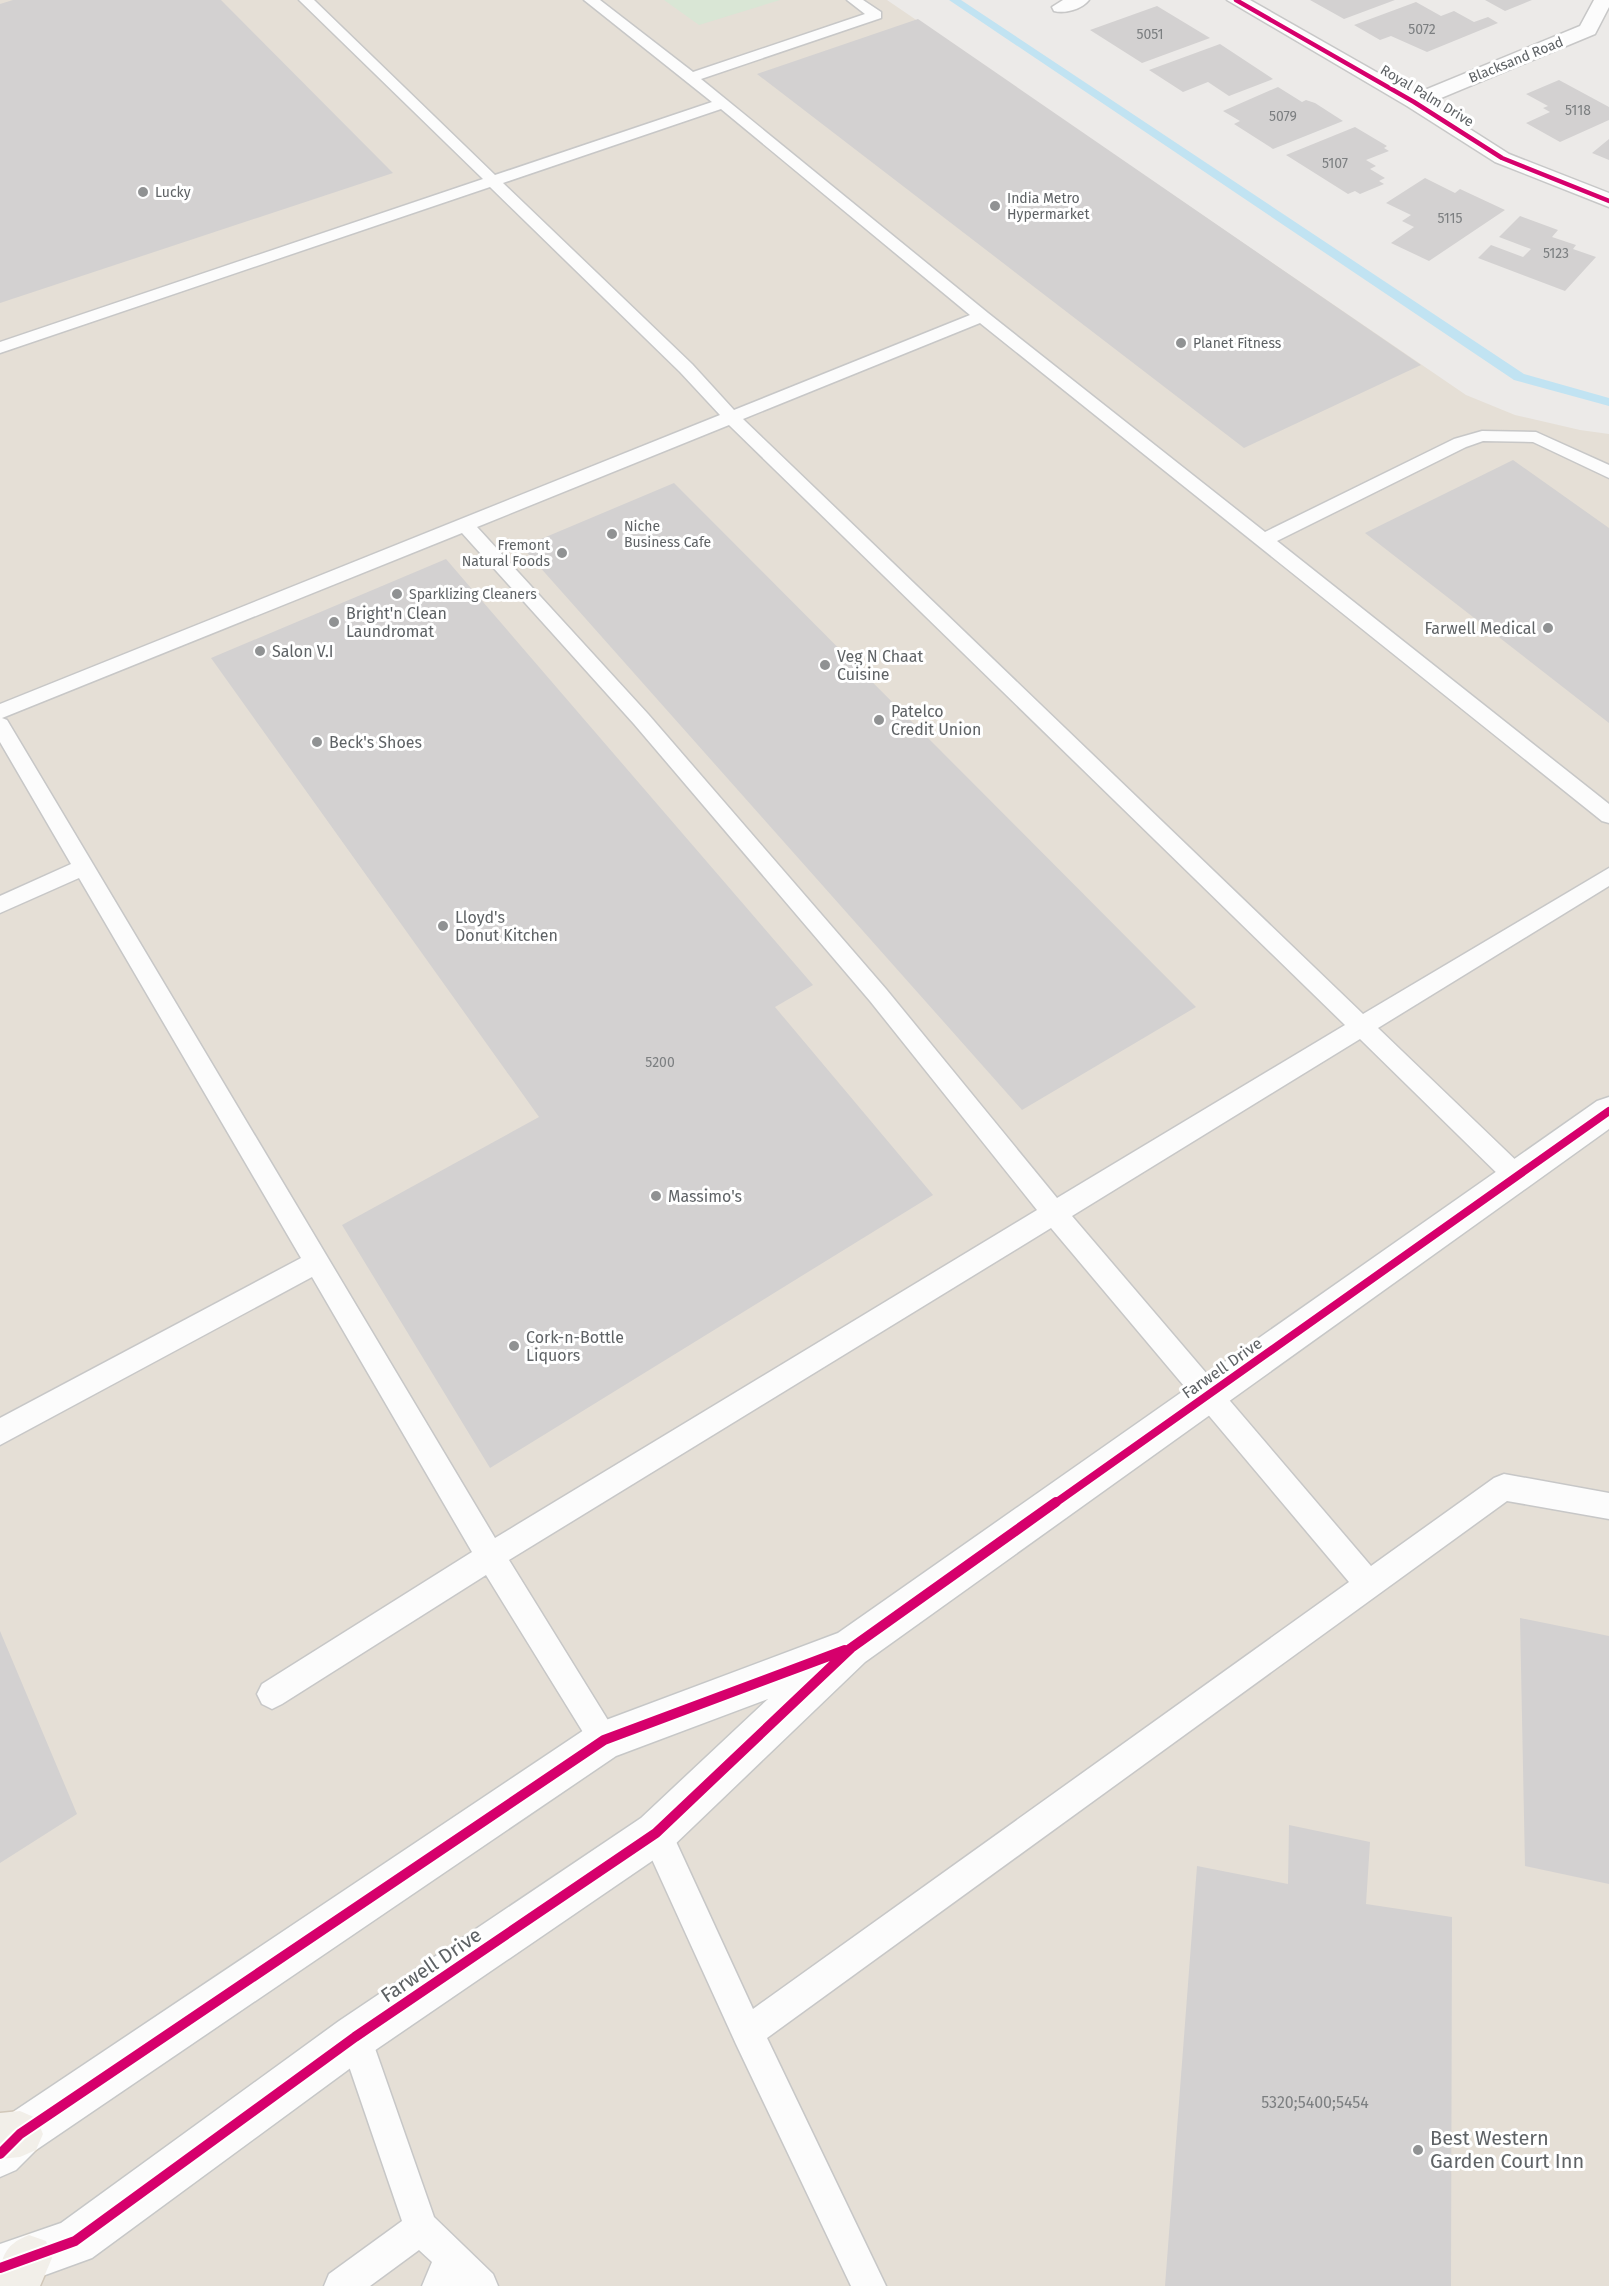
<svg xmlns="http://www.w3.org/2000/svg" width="1609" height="2286" viewBox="0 0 1609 2286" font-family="'Fira Sans',sans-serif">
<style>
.commercial{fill:#e5dfd6}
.green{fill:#d9e6d5}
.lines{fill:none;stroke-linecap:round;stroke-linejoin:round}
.stream{fill:#c1e3f2;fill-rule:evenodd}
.building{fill:#d3d1d1}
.lane-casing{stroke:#c7c7c7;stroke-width:3}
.street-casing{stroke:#c7c7c7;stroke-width:3}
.secondary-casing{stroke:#c6c7c7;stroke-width:3}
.primary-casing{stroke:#d1c7b9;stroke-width:3}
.lane{fill:#fcfcfc;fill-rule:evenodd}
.street{fill:#fcfcfc;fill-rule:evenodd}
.secondary{fill:#fcfcfc;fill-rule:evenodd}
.primary{fill:#f2efe9;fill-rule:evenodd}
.cycleway-far2-casing{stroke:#fff;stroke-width:7}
.cycleway-far1-casing{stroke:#fff;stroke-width:11}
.cycleway-casing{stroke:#fff;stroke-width:14}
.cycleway-far2{stroke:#d6006c;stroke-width:4.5}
.cycleway-far1{stroke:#d6006c;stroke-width:8}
.cycleway{stroke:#d6006c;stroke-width:10}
.poi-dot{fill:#909293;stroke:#fff;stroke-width:2}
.labels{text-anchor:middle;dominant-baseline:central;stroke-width:6;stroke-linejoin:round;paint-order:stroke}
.number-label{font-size:14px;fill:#7c7f81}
.far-street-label{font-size:14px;fill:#5e6265;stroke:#fff}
.far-poi-label{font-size:14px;fill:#5e6265;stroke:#fff;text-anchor:start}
.poi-label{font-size:16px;fill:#5e6265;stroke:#fff;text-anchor:start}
.street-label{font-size:16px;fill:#5e6265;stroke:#fff}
.near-number-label{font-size:16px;fill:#7c7f81}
.near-street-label{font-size:20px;fill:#5e6265;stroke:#fff}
.near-poi-label{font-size:20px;fill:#5e6265;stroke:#fff;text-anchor:start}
</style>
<rect width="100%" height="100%" fill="#eceae8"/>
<path class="commercial" d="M0,0H887L1466,395L1515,415L1580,430L1609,434V2286H0Z"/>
<path class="green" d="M664,0H780L699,25Z"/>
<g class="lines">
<path class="stream" d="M949,0H961L1524,374L1609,398V406L1514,380Z"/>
</g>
<path class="building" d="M13,0H221L393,173L0,303V4Z
M1310,0H1395L1344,19Z
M1485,0H1532L1505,11Z
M1416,2L1441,16L1454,11L1474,22L1488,17L1498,23L1427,52L1391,36L1380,40L1354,25Z
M1157,6L1210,38L1142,63L1090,30Z
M918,19L1421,365L1244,448L757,74Z
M1220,44L1273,79L1229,96L1208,82L1183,92L1149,70Z
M1559,80L1609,107V120L1560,142L1526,123L1550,112L1543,108L1548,106L1526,94Z
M1278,87L1302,102L1306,100L1315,103L1343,121L1273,149L1234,124L1240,121L1223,111Z
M1355,127L1387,146L1384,148L1389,151L1366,160L1376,166L1370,169L1385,178L1379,181L1384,184L1360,194L1355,191L1348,194L1286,155Z
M1609,139V160L1592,153Z
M1425,178L1455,193L1460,189L1505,210L1429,261L1391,243L1414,227L1402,221L1411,215L1386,203Z
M1520,216L1558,230L1552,237L1576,245L1573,249L1596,257L1565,291L1478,258L1491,245L1523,257L1531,249L1499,237Z
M1513,460L1609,528V723L1365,533Z
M674,483L1196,1007L1022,1110L522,547Z
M446,559L813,985L775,1007L933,1195L490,1468L342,1225L539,1117L211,658Z
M1520,1618L1609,1636V1884L1525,1866Z
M0,1631L77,1814L0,1863Z
M1289,1825L1370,1842L1366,1904L1452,1917L1451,2286H1165L1197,1866L1288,1884Z"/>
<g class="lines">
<defs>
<path id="lane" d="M299,0H314L495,175L712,102L584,0H600L693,72L865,14L847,0H863L881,12V18L701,79L988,313L1265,532L1454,439L1482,431L1536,432L1609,465V478L1533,442L1483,441L1466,447L1277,541L1609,804V823L1602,821L980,323L743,419L1363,1014L1609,868V886L1378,1028L1525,1169L1528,1176L1525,1183L1516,1186L1507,1183L1360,1039L1072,1216L1371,1566L1494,1478L1504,1474L1609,1493V1519L1507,1501L767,2038L886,2286H851L736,2044L645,1844L641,1833L645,1822L656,1818L667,1822L753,2009L1349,1582L1051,1228L509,1560L614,1730L619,1740L614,1750L604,1755L594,1750L486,1575L282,1704L272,1709L262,1704L257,1694L262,1684L472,1552L312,1277L0,1445V1418L301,1258L79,878L0,913V896L71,864L0,742V704L720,415L680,372L490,187L0,353V342L483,179ZM721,109L970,315L734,410L692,364L503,183ZM729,425L1345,1025L1057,1198L886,989L648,714L477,527ZM462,533L634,724L870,1001L1037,1210L495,1538L7,720L2,718Z
M355,2021L366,2026L371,2037L434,2217L493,2274L498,2286H422L432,2262L419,2250L370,2286H324L329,2274L402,2221L339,2037L344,2026Z"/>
<path id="street" d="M1063,0H1089C1082,9 1065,14 1054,11L1052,7Z
M1227,0H1250L1415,94L1580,26L1594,0H1609V7L1595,34L1429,103L1509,154L1609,193V207L1495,162L1407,106Z"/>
<path id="secondary" d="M1609,1097V1129L865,1662L671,1848L371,2053L92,2258L15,2286H0V2244L61,2223L339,2021L641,1818L768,1699L616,1756L36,2150L16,2170L0,2177V2122L4,2118L590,1726L838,1633L1597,1101Z"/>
<path id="primary" d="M20,2111L36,2118L43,2134L36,2150L20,2157L0,2159V2113Z
M29,2235L46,2241L52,2258L40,2286H0C0,2259 3,2245 29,2235Z"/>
</defs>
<use href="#lane" class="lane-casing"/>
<use href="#street" class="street-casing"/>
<use href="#secondary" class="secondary-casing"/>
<use href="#primary" class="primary-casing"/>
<use href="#lane" class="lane"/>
<use href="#street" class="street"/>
<use href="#secondary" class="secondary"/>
<use href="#primary" class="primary"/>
<defs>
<path id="cycleway-far2" d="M1236,0L1414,102L1502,158L1609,201"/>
<path id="cycleway-far1" d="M1054,1504L1609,1111"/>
<path id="cycleway" d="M0,2154L20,2134L604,1740L845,1650
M0,2268L75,2241L355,2037L656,1833L851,1648L1056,1502"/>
</defs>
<use href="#cycleway-far2" class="cycleway-far2-casing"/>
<use href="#cycleway-far1" class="cycleway-far1-casing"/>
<use href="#cycleway" class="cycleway-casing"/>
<use href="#cycleway-far2" class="cycleway-far2"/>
<use href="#cycleway-far1" class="cycleway-far1"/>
<use href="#cycleway" class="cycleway"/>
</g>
<g class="poi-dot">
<circle cx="143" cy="192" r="6"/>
<circle cx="995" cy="206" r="6"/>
<circle cx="1181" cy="343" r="6"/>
<circle cx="612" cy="534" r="6"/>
<circle cx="562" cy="553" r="6"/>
<circle cx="397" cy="594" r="6"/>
<circle cx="334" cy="622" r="6"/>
<circle cx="1548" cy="628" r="6"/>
<circle cx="260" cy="651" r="6"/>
<circle cx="825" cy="665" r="6"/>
<circle cx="879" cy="720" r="6"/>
<circle cx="317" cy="742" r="6"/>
<circle cx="443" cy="926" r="6"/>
<circle cx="656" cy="1196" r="6"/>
<circle cx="514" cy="1346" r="6"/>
<circle cx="1418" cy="2150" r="6"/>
</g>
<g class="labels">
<g class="number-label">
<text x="1422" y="29">5072</text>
<text x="1150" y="34">5051</text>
<text x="1578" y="110">5118</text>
<text x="1283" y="116">5079</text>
<text x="1335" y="163">5107</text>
<text x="1450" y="218">5115</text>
<text x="1556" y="253">5123</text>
<text x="660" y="1062">5200</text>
</g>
<g class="far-street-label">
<text transform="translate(1516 60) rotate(-22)">Blacksand Road</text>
<text transform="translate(1427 96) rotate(31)">Royal Palm Drive</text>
</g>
<g class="far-poi-label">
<text x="155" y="192">Lucky</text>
<text x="1007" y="198">India Metro<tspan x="1007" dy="16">Hypermarket</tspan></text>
<text x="1193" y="343">Planet Fitness</text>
<text x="624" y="526">Niche<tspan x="624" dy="16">Business Cafe</tspan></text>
<text x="550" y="545" text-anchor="end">Fremont<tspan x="550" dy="16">Natural Foods</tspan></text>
<text x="409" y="594">Sparklizing Cleaners</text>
</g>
<g class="poi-label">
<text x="346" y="613">Bright'n Clean<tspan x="346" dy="18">Laundromat</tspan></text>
<text x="1536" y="628" text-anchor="end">Farwell Medical</text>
<text x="272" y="651">Salon V.I</text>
<text x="837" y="656">Veg N Chaat<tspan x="837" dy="18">Cuisine</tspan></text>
<text x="891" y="711">Patelco<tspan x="891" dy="18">Credit Union</tspan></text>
<text x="329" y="742">Beck's Shoes</text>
<text x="455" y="917">Lloyd's<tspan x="455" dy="18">Donut Kitchen</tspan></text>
<text x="668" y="1196">Massimo's</text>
<text x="526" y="1337">Cork-n-Bottle<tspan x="526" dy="18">Liquors</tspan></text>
</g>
<g class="street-label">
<text transform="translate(1222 1368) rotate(-35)">Farwell Drive</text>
</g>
<g class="near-number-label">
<text x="1315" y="2102">5320;5400;5454</text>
</g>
<g class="near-street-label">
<text transform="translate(431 1965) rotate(-34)">Farwell Drive</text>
</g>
<g class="near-poi-label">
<text x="1430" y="2138">Best Western<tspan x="1430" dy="23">Garden Court Inn</tspan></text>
</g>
</g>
</svg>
